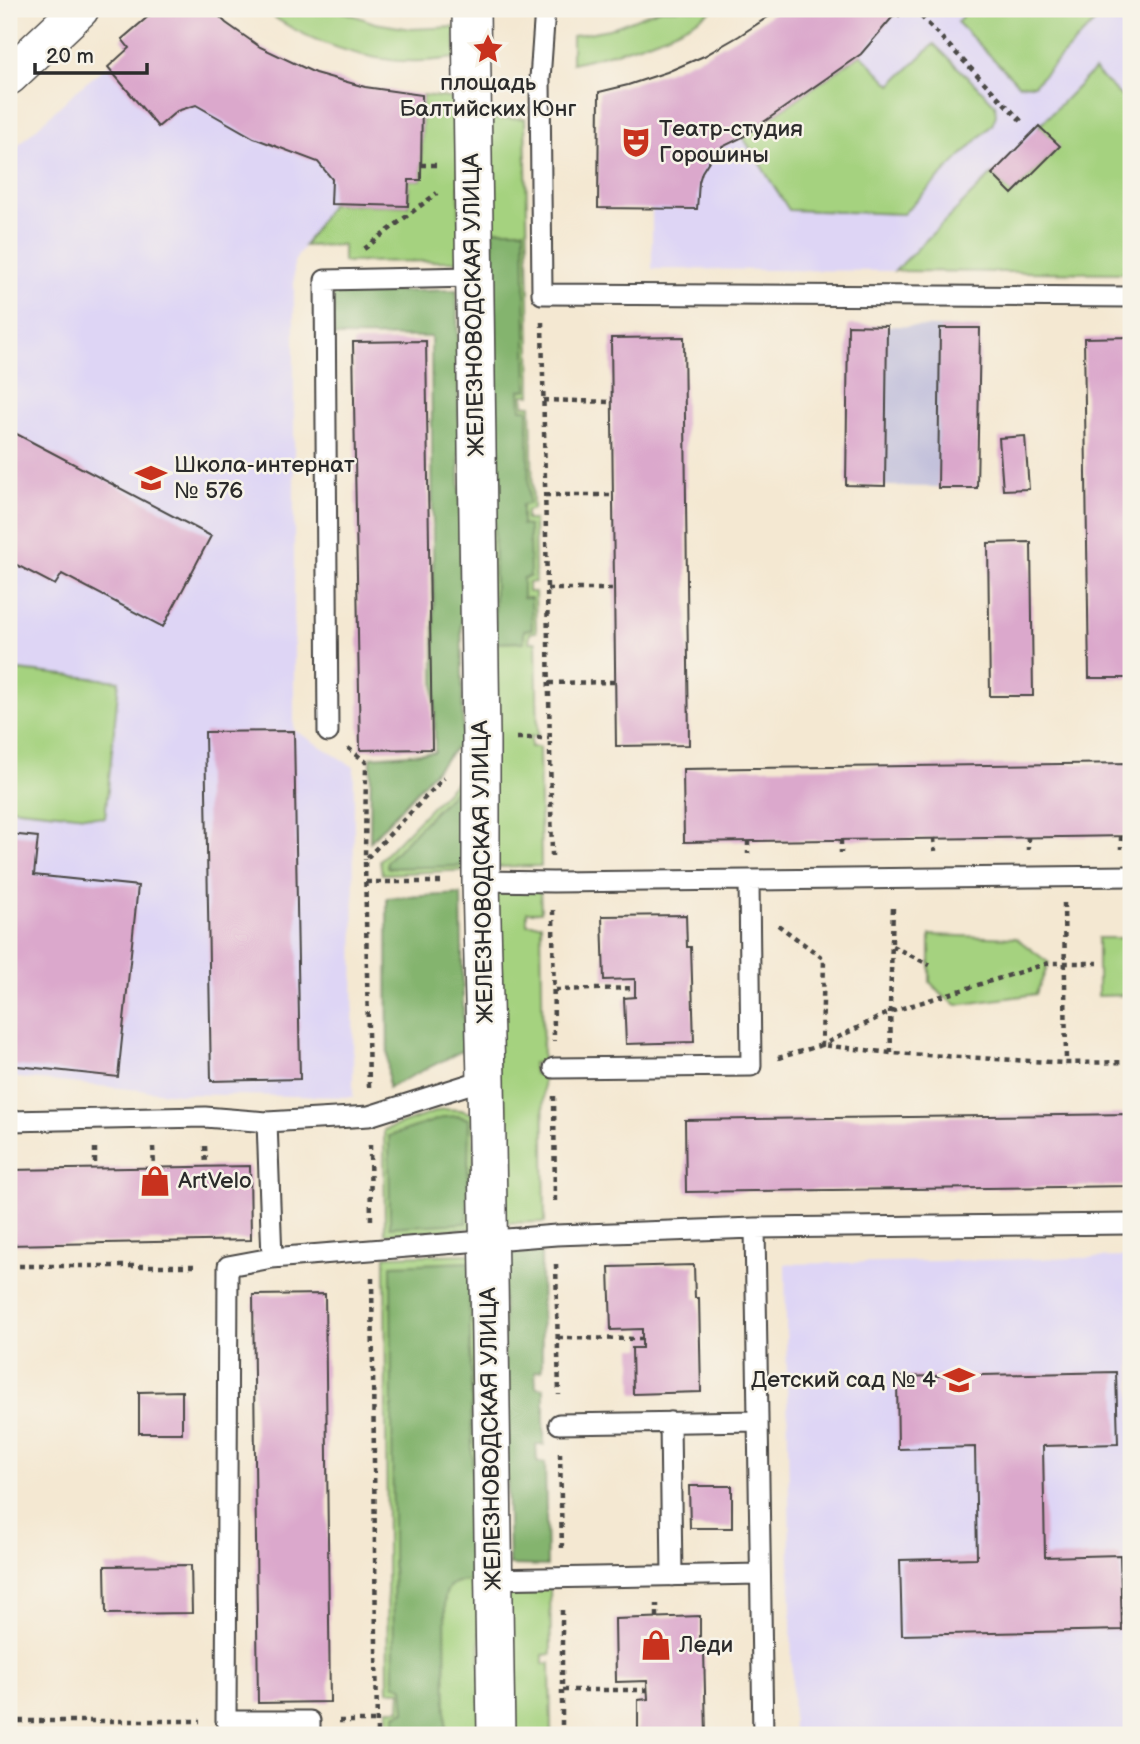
<svg xmlns="http://www.w3.org/2000/svg" width="1140" height="1744" viewBox="0 0 1140 1744" font-family="'Balsamiq Sans',sans-serif">
<style>
.built{fill:#ded5f5}
.industrial{fill:#c3c1db}
.green{fill:#a5d27f;stroke:#687e55;stroke-width:2}
.forest{fill:#84b46e;stroke:#58704c;stroke-width:2}
.building{fill:#dba8cc}
.lines{fill:none;stroke-linecap:round;stroke-linejoin:round}
.lane-casing{stroke:#494744;stroke-width:23}
.street-casing{stroke:#494744;stroke-width:40}
.path{stroke:#494744;stroke-width:4.5;stroke-dasharray:5 5;stroke-linecap:butt}
.lane{stroke:#fff;stroke-width:19}
.street{stroke:#fff;stroke-width:37}
.labels{text-anchor:middle;dominant-baseline:central;stroke-width:5;stroke-linejoin:round;paint-order:stroke}
.poi-label{font-size:23px;fill:#2b2b2b;stroke:#f7f3e8;text-anchor:start}
.street-label{font-size:23px;fill:#2b2b2b;stroke:#f7f3e8}
</style>
<rect width="100%" height="100%" fill="#f7f3e8"/>
<filter id="ink" filterUnits="userSpaceOnUse"><feTurbulence type="fractalNoise" baseFrequency=".0143" numOctaves="2"/><feDisplacementMap in="SourceGraphic" scale="14" xChannelSelector="R" yChannelSelector="G"/><feConvolveMatrix kernelMatrix="1 2 1 2 8 2 1 2 1" color-interpolation-filters="sRGB"/></filter>
<filter id="wash" filterUnits="userSpaceOnUse"><feTurbulence type="fractalNoise" baseFrequency=".00686" numOctaves="4" result="noise"/><feDisplacementMap in="SourceGraphic" scale="28" xChannelSelector="R" yChannelSelector="G"/><feGaussianBlur stdDeviation="1.57" result="paint"/><feColorMatrix in="noise" values="0 0 0 0 0 0 0 0 0 0 0 0 0 0 0 0 0 1.4 0 .05"/><feComposite in="paint" operator="in"/></filter>
<g filter="url(#wash)">
<rect width="100%" height="100%" fill="#f4e8d2"/>
<path class="built" d="M157,9H212L226,23L260,47L315,73L365,87L422,95L421,180L408,206L331,204L294,262V730L354,767L353,1097L180,1094L9,1077V154L78,89L129,49L122,39Z
M780,9H1131V273L652,269V209L598,208L599,92L628,85L667,72L704,56L739,36Z
M1131,1257V1735H793L785,1264Z"/>
<path class="industrial" d="M848,325L980,328L977,488L846,485Z"/>
<path class="green" d="M263,9H336L375,23L411,29L455,27V58C444,59 433,61 422,61C370,64 304,41 263,9Z
M661,9H714C673,38 620,52 572,63V36L609,29Z
M967,9H1107L1034,85L1018,84L957,22L968,10Z
M934,44L995,104L996,115L992,125L903,214L789,210L743,137L861,54L891,85Z
M1094,70L1131,106V273L895,271L992,174L1012,194L1059,147L1039,126Z
M422,95L458,99L460,261L343,262V245L304,246L331,204L408,206L409,180H421Z
M525,118L531,395H523L524,405H531L533,509L526,511V520H534L535,582L528,583V592H535L536,632L530,633L529,642H536L538,736H531V747H539L541,866L492,867L486,119Z
M9,669L119,681L105,818L9,808Z
M470,767L469,870L382,874L380,860Z
M540,890L541,912H527V924H541L543,1063H533L534,1074H543L545,1222L499,1223L494,891Z
M930,935L1016,938L1049,963L1036,994L957,1005L943,996L930,982Z
M1098,938H1131V995L1098,996Z
M443,1109L461,1110L473,1114L475,1228L385,1234L384,1130Z
M475,1254L481,1735H388V1709H400L401,1691H388L385,1256Z
M550,1586L551,1654L543,1655V1664L550,1663L551,1735H507L505,1587Z"/>
<path class="forest" d="M493,230H524L527,390H520L521,409H528L529,504L522,505V525L529,526L530,577L523,578V598H531L532,629L524,630V642L495,643Z
M457,290L463,740L370,842L371,757L435,752L431,337L334,336L333,293Z
M467,778L465,866L387,868V861Z
M461,894L464,1050L388,1088L387,898Z
M458,1116L469,1119L467,1223L390,1227L389,1136L445,1117Z
M502,1253H541L542,1370L535,1371L536,1387L544,1388V1445H536L537,1462L545,1463L547,1566L509,1565Z
M469,1262L474,1581C459,1582 449,1579 445,1597L446,1735H395V1715L405,1711L403,1687L394,1684L391,1265Z"/>
<g id="blocks">
<path class="building" d="M157,9H212L226,23L260,47L315,73L365,87L422,95L421,180H409L408,206L331,204L332,179L318,162L254,138L196,105L177,111L158,127L108,67L129,48L122,39Z
M780,9H905L899,16L896,13L861,54L758,126L743,137L722,147L714,153L702,172L699,182L697,209L598,208L599,92L628,85L667,72L704,56L739,36Z
M1039,126L1060,146L1012,194L992,174Z
M848,325L887,326L885,486L846,485Z
M940,328H980L977,488H938Z
M684,337L689,745L616,746L611,338Z
M1131,337V678H1089L1084,338Z
M426,341L432,749L360,750L353,342Z
M9,430L211,536L163,627L62,574L55,585L9,561Z
M1025,436L1029,489L1003,490L999,438Z
M1031,542L1033,696H990L988,543Z
M294,731L300,1079L211,1081L205,732Z
M1131,763V836L684,842L683,769Z
M9,834L38,837L34,875L138,886L118,1077L9,1065Z
M686,915L687,947H691L694,1042L626,1044L624,998L635,997V979L604,980L602,916Z
M1131,1114V1186L686,1192L685,1120Z
M250,1166L251,1240L9,1245V1170Z
M694,1265L695,1298H699L701,1392L633,1394L632,1348H642V1329L611,1330L609,1267Z
M325,1294L330,1702L258,1703L253,1295Z
M1116,1372L1118,1444L1043,1446L1045,1557L1120,1555L1122,1630L902,1635L900,1560L977,1558L975,1447L898,1449L897,1377Z
M182,1391V1433H139V1392Z
M689,1486H732V1528H690Z
M191,1565L192,1613L106,1614L105,1566Z
M700,1616V1649H704L706,1735H638V1700L648,1699L647,1681L616,1682L615,1619Z"/>
</g>
</g>
<g filter="url(#ink)">
<use href="#blocks" fill-opacity="0" stroke="#494744" stroke-width="2"/>
<g class="lines">
<defs>
<path id="lane" d="M545,9L540,79L542,294L1131,297
M328,732L325,280L473,277
M481,881L553,882L1131,876
M554,1068L751,1066L749,880
M9,1121L205,1117L267,1122L369,1116L486,1079
M267,1122L272,1258
M755,1228L763,1735
M670,1422L672,1576
M559,1424L758,1421
M493,1579L760,1574
M310,1735V1721H226L228,1266L272,1258L556,1235L755,1228L1131,1224"/>
<path id="street" d="M471,9L481,739V881L486,1079L496,1735
M9,76L80,9"/>
</defs>
<use href="#lane" class="lane-casing"/>
<use href="#street" class="street-casing"/>
<path class="path" d="M914,9L1024,124
M421,165H438
M364,249L437,193
M542,322L552,856
M543,400L612,402
M545,495H613
M547,589H614
M549,683L615,682
M517,738H549
M348,748L366,762L365,860
M1121,836V849
M1028,837V850
M934,838L935,851
M841,840V853
M748,841V854
M366,882H445
M1064,903L1066,1063
M553,910L554,1041
M778,925L824,959L822,1045L890,1012L1049,963H1098
M892,946L930,965
M555,990L635,988
M891,1053L890,1006L893,907
M778,1058L822,1045L891,1053L1066,1063L1131,1062
M369,1087L365,860L444,778
M554,1096L555,1206
M370,1145L371,1223
M205,1146L206,1166
M153,1147L154,1167
M95,1148V1168
M556,1264L559,1395
M9,1266H199
M372,1278L377,1735
M558,1338L642,1339
M560,1453L562,1549
M657,1617V1604
M563,1690H648
M9,1721H200
M339,1721H377
M562,1735V1607"/>
<use href="#lane" class="lane"/>
<use href="#street" class="street"/>
</g>
</g>
<defs>
<symbol id="sight-bare" viewBox="-9 -9 18 18"><path d="M0-6L1.8-2.2L6-1.7L2.9 1.2L3.7 5.4L0 3.3L-3.7 5.4L-2.9 1.2L-6-1.7L-1.8-2.2Z" fill="#c8321e" stroke="#f7f3e8" stroke-width="2.5" paint-order="stroke"/></symbol>
<symbol id="theatre-bare" viewBox="-9 -9 18 18"><path d="M-5-5.5Q0-4 5-5.5V0Q5 5 0 6Q-5 5-5 0ZM-3.3-2.5H-1v1.5H-3.3ZM1-2.5H3.3v1.5H1ZM-2.8 1Q0 5.5 2.8 1Z" fill="#c8321e" stroke="#f7f3e8" stroke-width="2.5" paint-order="stroke"/></symbol>
<symbol id="school-bare" viewBox="-9 -9 18 18"><path d="M0-5L7-2L0 1L-7-2ZM-4 1L0 2.5L4 1V4Q0 6-4 4Z" fill="#c8321e" stroke="#f7f3e8" stroke-width="2.5" paint-order="stroke"/></symbol>
<symbol id="shop-bare" viewBox="-9 -9 18 18"><path d="M-5-2.5h2.3a2.7 3.5 0 0 1 5.4 0H5L5.5 6h-11ZM-1.5-2.5h3a1.5 2.3 0 0 0-3 0Z" fill="#c8321e" stroke="#f7f3e8" stroke-width="2.5" paint-order="stroke"/></symbol>
</defs>
<g fill-rule="evenodd">
<use href="#sight-bare" x="466" y="27" width="44" height="44"/>
<use href="#theatre-bare" x="614" y="120" width="44" height="44"/>
<use href="#school-bare" x="129" y="456" width="44" height="44"/>
<use href="#shop-bare" x="133" y="1159" width="44" height="44"/>
<use href="#school-bare" x="937" y="1358" width="44" height="44"/>
<use href="#shop-bare" x="634" y="1623" width="44" height="44"/>
</g>
<g class="labels">
<g class="poi-label">
<text x="488" y="83" text-anchor="middle">площадь<tspan x="488" dy="26">Балтийских Юнг</tspan></text>
<text x="659" y="129">Театр-студия<tspan x="659" dy="26">Горошины</tspan></text>
<text x="174" y="465">Школа-интернат<tspan x="174" dy="26">№ 576</tspan></text>
<text x="178" y="1181">ArtVelo</text>
<text x="936" y="1380" text-anchor="end">Детский сад № 4</text>
<text x="679" y="1645">Леди</text>
</g>
<g class="street-label">
<text transform="translate(474 305) rotate(-91)">ЖЕЛЕЗНОВОДСКАЯ УЛИЦА</text>
<text transform="translate(483 872) rotate(-91)">ЖЕЛЕЗНОВОДСКАЯ УЛИЦА</text>
<text transform="translate(491 1439) rotate(-91)">ЖЕЛЕЗНОВОДСКАЯ УЛИЦА</text>
</g>
</g>
<rect width="1140" height="1744" fill="none" stroke="#f7f3e8" stroke-width="35"/>
<path d="M35 63v10h112v-10" fill="none" stroke="#2b2b2b" stroke-width="3.5"/>
<text x="46" y="63" font-size="21" fill="#2b2b2b" stroke="#f7f3e8" stroke-width="5" paint-order="stroke">20 m</text>
</svg>
